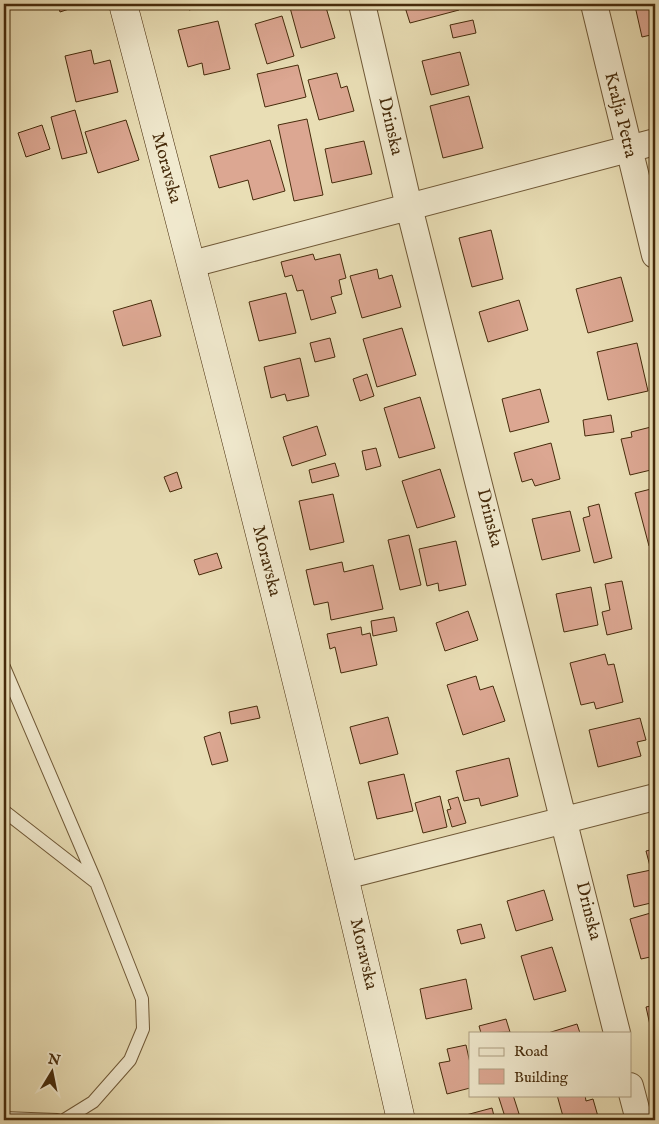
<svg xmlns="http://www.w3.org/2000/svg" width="659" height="1124" viewBox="0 0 659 1124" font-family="'IM FELL English',serif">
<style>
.building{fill:#dca792;stroke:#462b0b}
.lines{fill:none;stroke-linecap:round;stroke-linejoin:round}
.lane-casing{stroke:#6f5836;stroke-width:14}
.street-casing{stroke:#6f5836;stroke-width:28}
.secondary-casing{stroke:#462b0b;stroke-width:29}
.lane{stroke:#f1eacf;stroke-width:12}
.street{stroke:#f1eacf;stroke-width:26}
.secondary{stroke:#f1eacf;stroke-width:28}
.labels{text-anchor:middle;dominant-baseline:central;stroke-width:5;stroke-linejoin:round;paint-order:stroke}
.street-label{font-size:18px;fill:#462b0b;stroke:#f1eacf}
</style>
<rect width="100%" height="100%" fill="#e9deb5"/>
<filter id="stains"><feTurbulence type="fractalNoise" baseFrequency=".004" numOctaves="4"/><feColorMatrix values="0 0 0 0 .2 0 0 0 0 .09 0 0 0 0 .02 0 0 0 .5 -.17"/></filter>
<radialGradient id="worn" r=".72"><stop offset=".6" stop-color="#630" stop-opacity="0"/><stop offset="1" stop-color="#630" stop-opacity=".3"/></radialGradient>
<path class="building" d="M58,4H84L60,12Z
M187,4H211L189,10Z
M289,4H325L335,38L301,48Z
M404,4H457L459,10L410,23Z
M646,4H655V34L642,37L635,6Z
M282,16L294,56L267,64L255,24Z
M473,20L476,33L453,38L450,25Z
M218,21L230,69L204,75L202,63L188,67L178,30Z
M91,50L94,64L110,60L118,92L76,102L65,56Z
M460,52L469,85L431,95L422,61Z
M655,63V84L650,64Z
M298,65L306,97L265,107L257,74Z
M337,73L341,88L347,86L354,111L319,120L308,80Z
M469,96L483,148L443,158L430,106Z
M75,110L87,153L62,159L51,117Z
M307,119L323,195L294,201L278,125Z
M126,120L139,160L98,173L85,132Z
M42,125L50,149L26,157L18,133Z
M4,131L9,143L4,145Z
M270,140L285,191L253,200L248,180L219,188L210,156Z
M364,141L372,174L332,183L325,149Z
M491,230L503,279L472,287L459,238Z
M313,254L315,260L340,254L346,278L339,280L342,294L331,297L336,313L311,320L303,290L297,291L292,275L285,277L281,262Z
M377,269L379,279L392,275L401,307L362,318L350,276Z
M621,277L633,321L588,333L576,289Z
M286,293L296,333L259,341L249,302Z
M151,300L161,336L123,346L113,311Z
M519,300L528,330L488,342L479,312Z
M402,328L416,375L377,387L363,339Z
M330,338L335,357L315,362L310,343Z
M637,343L648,391L608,400L597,352Z
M300,358L309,396L287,401L285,394L271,398L264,367Z
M367,374L374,396L360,401L353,379Z
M540,389L549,422L510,432L502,399Z
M420,397L435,448L399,458L384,408Z
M611,415L614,432L585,436L583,420Z
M317,426L326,455L292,466L283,437Z
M655,426V469L630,475L621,439L632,437L631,432Z
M551,443L560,479L535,486L532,479L522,482L514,453Z
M376,448L381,466L366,470L362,451Z
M335,463L339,476L312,483L309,470Z
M440,469L455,517L417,528L402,481Z
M177,472L182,488L170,492L164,477Z
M655,488V544L649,546L635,493Z
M333,494L344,542L310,550L299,501Z
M599,504L612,558L594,563L583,518L590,516L588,507Z
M570,511L580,551L542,560L532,519Z
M409,535L421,585L400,590L388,540Z
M456,541L466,585L439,591L438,583L427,586L419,549Z
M217,553L222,568L199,575L194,560Z
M342,562L344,572L373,565L383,609L331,620L328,602L314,605L306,570Z
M622,581L632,629L607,635L602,612L610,610L605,584Z
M591,587L598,625L564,632L556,594Z
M468,611L478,640L445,651L436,623Z
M394,617L397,631L373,636L371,621Z
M361,627L362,635L370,633L377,665L341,673L335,647L330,649L327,634Z
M605,654L608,665L614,664L623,702L596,709L594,702L581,705L570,663Z
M476,676L480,690L493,686L505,721L463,735L447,685Z
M257,706L260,718L231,724L229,712Z
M388,717L398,754L360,764L350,727Z
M640,718L646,740L637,742L641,756L598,767L589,730Z
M220,732L228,761L212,765L204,737Z
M509,758L518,796L481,806L479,798L464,801L456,771Z
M404,774L413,811L377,819L368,782Z
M440,796L447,827L423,833L415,803Z
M458,797L466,823L452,827L447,810L451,809L448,800Z
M655,849V902L634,907L627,875L651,870L646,851Z
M544,890L553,920L516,931L507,901Z
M654,912L655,956L641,959L630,919Z
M481,924L485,938L461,944L457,930Z
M552,947L566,991L534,1000L521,956Z
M466,979L472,1009L426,1019L420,989Z
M655,1005V1043H654L646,1007Z
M506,1019L510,1032L481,1033L479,1026Z
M577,1024L580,1033H548Z
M466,1045L470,1063V1088L447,1094L439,1063L450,1061L447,1049Z
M498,1095H513L521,1120H506Z
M557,1095H585L586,1101L593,1099L599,1120H564Z
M492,1108L495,1120H451V1119Z"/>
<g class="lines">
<defs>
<path id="lane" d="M4,667L96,882L142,999L143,1029L130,1060L93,1102L64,1120
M4,811L94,881
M4,1118L57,1120"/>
<path id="street" d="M362,4L409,207L617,1033
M594,4L655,255
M192,264L655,142
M345,876L655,797
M630,1086L639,1120"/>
<path id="secondary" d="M123,4C221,375 316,746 401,1120"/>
</defs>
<use href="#lane" class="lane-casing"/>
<use href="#street" class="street-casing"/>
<use href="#secondary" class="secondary-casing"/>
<use href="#lane" class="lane"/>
<use href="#street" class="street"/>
<use href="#secondary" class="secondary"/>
</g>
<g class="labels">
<g class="street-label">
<text transform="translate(620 115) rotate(76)">Kralja Petra</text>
<text transform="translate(390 126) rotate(77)">Drinska</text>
<text transform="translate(166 168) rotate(75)">Moravska</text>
<text transform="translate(489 518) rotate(76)">Drinska</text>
<text transform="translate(266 561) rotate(76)">Moravska</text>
<text transform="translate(588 911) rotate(76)">Drinska</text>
<text transform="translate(363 954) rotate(77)">Moravska</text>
</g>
</g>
<rect width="659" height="1124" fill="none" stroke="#e9deb5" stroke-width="20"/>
<rect x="5" y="5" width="649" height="1114" fill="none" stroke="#462b0b" stroke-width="2.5"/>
<rect x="10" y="10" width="639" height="1104" fill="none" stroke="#462b0b"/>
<rect x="469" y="1032" width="162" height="65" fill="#f1eacf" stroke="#ad9e81"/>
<rect x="479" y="1048" width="25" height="8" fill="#f1eacf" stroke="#ad9e81"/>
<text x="514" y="1056" font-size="15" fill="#462b0b">Road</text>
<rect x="479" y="1069" width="25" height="15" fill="#dca792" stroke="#ad9e81"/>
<text x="514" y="1082" font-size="15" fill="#462b0b">Building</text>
<g transform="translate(52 1072) rotate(10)" stroke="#f1eacf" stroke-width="4" paint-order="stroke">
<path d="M0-4L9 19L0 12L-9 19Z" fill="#462b0b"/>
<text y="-8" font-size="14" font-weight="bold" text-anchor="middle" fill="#462b0b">N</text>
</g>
<rect width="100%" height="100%" filter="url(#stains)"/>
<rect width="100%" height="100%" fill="url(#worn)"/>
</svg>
